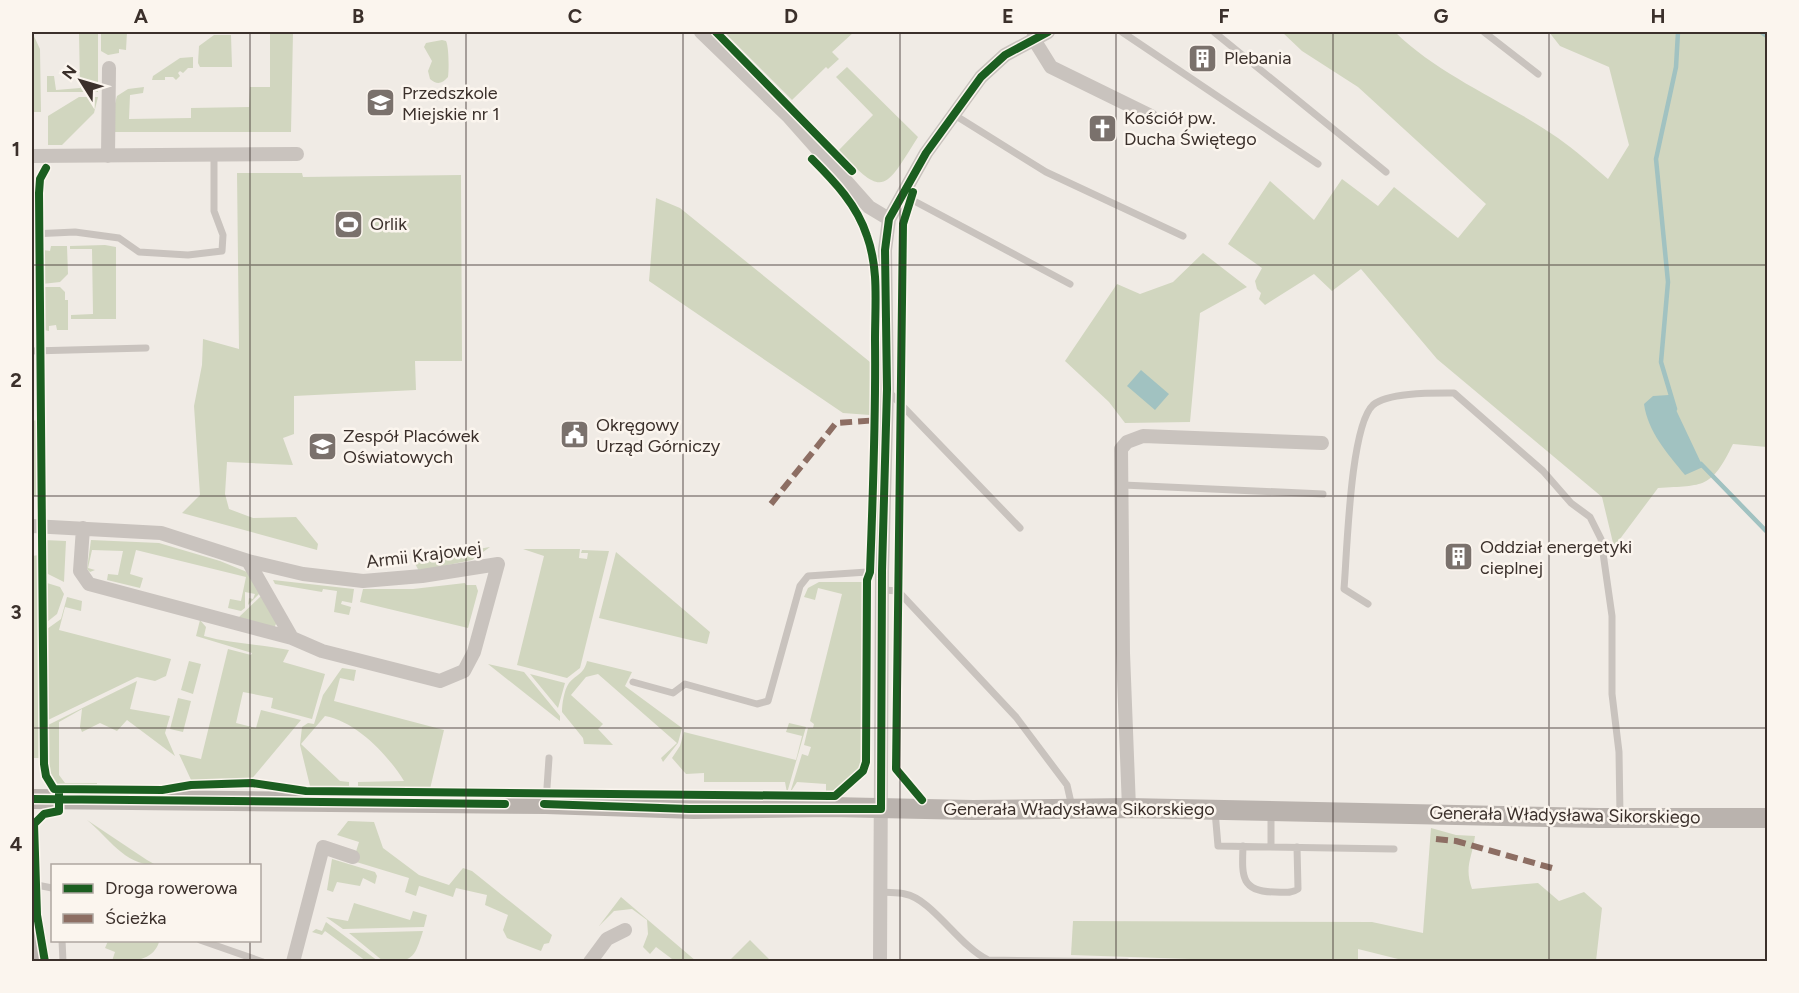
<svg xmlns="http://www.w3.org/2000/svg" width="1799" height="993" viewBox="0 0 1799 993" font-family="Figtree,sans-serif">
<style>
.green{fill:#d1d6bf}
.water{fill:#a1c2c1}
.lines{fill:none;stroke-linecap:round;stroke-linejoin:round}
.stream{stroke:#a1c2c1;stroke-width:4.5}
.lane{stroke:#c9c3be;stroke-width:7}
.street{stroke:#c9c3be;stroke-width:14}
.secondary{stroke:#bab3ae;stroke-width:20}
.quiet{stroke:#8d6e63;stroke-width:6;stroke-dasharray:12 6;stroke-linecap:butt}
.cycleway-casing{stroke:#fbf5ee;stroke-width:11}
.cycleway{stroke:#1b5e20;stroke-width:8}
.grid{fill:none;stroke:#3b302b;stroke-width:1.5;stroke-opacity:0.55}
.labels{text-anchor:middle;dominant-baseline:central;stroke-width:5;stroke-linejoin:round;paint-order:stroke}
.poi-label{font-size:18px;fill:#3b302b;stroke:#fbf5ee;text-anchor:start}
.street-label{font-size:18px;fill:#3b302b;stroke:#fbf5ee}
.neatline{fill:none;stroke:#3b302b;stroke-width:2}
.grid-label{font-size:20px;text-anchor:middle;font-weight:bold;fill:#3b302b}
</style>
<rect width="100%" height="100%" fill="#f0ebe5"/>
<path class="green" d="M32,32L40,49L41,112H32Z
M79,32H98V92H47V76H54L56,90L80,88Z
M101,32H127L126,50L119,49V53L108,55L101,51Z
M270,32H293L291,132H114V107L117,96L128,89L144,87L143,93L130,95L129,119L191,118V108L249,107L250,87H270Z
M724,32H854L832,52L839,59L828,69L826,67L792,100Z
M1282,32H1395C1441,77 1505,101 1558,138C1575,150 1592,165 1608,179L1629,145L1609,67L1560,46L1549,32H1767V447L1733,444C1711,489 1705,485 1658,488L1614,547L1602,497L1437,359L1361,269L1332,291L1314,274L1265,305L1259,299L1261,293L1257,289L1255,281L1262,268L1228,244L1270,181L1314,220L1342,179L1378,206L1394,187L1458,238L1486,204L1358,87L1302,51Z
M214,35H231L232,67H200L198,63L199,46Z
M442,40L446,41C449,47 449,70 448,77C442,84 437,85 430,79L428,71L432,61L424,47L426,43Z
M193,57V68H188L183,73L180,71L178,73L180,76L176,80L173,77H165V80H152L153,76L180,58Z
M847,67L918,137C885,189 884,200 839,150L873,115L836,77Z
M79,97H98L94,113L62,145H48V116Z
M237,173H302L303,177L461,175L462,361H415L416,390L294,396V434L283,438L293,465L227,462L225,494L229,509L253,518L296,517L318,544L317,550L182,513L200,495L194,406L202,365L203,339L239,349Z
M656,198L680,208L870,362V415L843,413L649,281Z
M105,245L116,247V319H71V315L93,314L92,249H70V246Z
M51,246H67L68,274L60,282L42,284L43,250L50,251Z
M1203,253L1247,287L1200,313L1190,422L1125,423L1109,402L1065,361L1117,284L1140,294L1173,282Z
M43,287H60L65,292V300H68V330H57L56,325L49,326V331L44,330Z
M37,420L38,496H32V421Z
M44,540L66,541L64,582L44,572Z
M91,540L159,543L220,561L247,572L260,593L248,605L249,598L253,599L255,594L245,592V608L241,611L228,608L230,599L241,601L246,577L136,550L130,574L143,578L140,588L107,580L108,574L118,575L123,551L92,550L88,568L95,570L90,572L87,569Z
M490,547L472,560L419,571L413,560Z
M523,549H580L579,558L587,559L588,553H581L582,550L609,551L580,668L567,678L517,665L544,556Z
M616,552L710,632L707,644L599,618Z
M39,555L41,758H32V556Z
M273,580L354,589L352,603L342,601L341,604L351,607L349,615L334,612L337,591L323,589L322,592L275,584Z
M819,582H863L861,769L834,793H826V784L797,782L790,793L802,754L808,756L811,747L804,745L808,728H813L814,724L810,721L842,594L818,588L815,600L804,597L808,588Z
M47,583L60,587L64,594L57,614L47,622Z
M465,583L466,585H476L478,591L468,628L360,602L363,589H413Z
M261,596L277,622L274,628L237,619Z
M67,597L82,601L81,611L65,607L59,630L171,659L166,676L155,681L137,677L48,720L47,629L61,619Z
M200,620L206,627L204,636C232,644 260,644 289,650L283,662L325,674L312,719L271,708L273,698L243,692L236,723L256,728L261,710L301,720L250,781L240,779L192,782L179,754L201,759L228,649L251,655L252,653L196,636Z
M189,661L201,664L193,694L181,690Z
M587,661L632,672L625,686L682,728L678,743L663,762L661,758L677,743L598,674L586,677L571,695L603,724L598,729L613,745L584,744L583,738L562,712C562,704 564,690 569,683C577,674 584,674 587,661Z
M488,664L524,672L560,716V721Z
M342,668L356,670L354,681L340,678L334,701L444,730L430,789L358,788V782L404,781C388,755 357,722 325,716L301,744L340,781L349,782V788L310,786L300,745L302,727L308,723L314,724L323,695Z
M530,674L565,683L558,708Z
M137,681L130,709L170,716L165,733L175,756L127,720L117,731L100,723L82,732L80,727L82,709L59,722V775L65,783H97V786H57L48,768V725Z
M178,698L191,701L183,732L170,729Z
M789,723L806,727L787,793L785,782H704V773L686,774L672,758L680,746L684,732L796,760L802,736L786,732Z
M87,820L147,860L156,865C125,866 108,837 87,820Z
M348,821L374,822L383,848L419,875L449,885L463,868L472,871L552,935L549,943L544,944L541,951L507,938L503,930L508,915L485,905L487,895L456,888L453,897L419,886L416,896L405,892L409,878L353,861L359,842L337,835Z
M1431,828L1456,835L1475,836C1472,859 1464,866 1472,889L1538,883L1559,901L1584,892L1602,908L1596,961H1406L1358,949V962L1251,961L1071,955L1073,921L1372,922L1423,933Z
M332,859L375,872L377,876L375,884L363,878L360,886L337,882L333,892L327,890Z
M621,897L696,961H670L672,959L656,947L650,954L643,947L648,934L647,920L632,909L614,911L599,926Z
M354,903L410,920L413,911L427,915L424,927L343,929L326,917L348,921Z
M326,922L378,961H366L325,931L322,935L312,932L316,929L322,931Z
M423,931C414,959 413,962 383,961L349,933Z
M155,940L159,942C153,962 129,962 112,961L115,952L105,948L108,941Z
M750,940L771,961H729Z"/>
<path class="water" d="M1141,370L1169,394L1155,410L1127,386Z
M1669,395L1703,467L1685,475C1667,453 1648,432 1644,404L1653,396Z"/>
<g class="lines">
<path class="stream" d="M1761,32L1768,37
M1675,409L1661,362L1668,282L1656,159L1676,67L1678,32
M1701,464L1768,533"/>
<path class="lane" d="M1122,32L1318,164
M1214,32L1386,172
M1484,32L1538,74
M953,114L1046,172L1183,236
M901,194L1070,284
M32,234L75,232L119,238L139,252L188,255L222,251L223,235L214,211V156
M32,351L146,348
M888,391L1020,528
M1123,485L1323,494
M884,590L898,591L1016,717L1067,785L1072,807
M1368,604L1344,589C1347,554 1350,426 1373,405C1388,392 1434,393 1454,393L1543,471L1571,503L1590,517L1601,539L1612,616V694L1619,752L1620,815
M633,682L673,693L685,684L757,704L768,701L800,586L808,576L882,571
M546,802L549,758
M1215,811L1218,846L1394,849
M1243,846C1242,875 1240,892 1275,892C1283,892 1291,894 1298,889L1297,847
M1271,846V813
M32,884L52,888
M881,892C889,893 897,892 905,894C932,899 959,946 988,960L1127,962
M62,940L63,962
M200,940L263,962"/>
<path class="street" d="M701,32L789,117L869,207L889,219
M1033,38L1051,67L1151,116
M32,156L297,154
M108,156L109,68
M32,526L161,533L248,561L303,574L363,581L422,576L498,564L474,652L464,671L440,681L322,651L292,638L89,584L80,571L83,528
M248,561L292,638
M1129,808L1123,653L1121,449L1127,442L1143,436L1322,443
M293,962L323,847L353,857
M590,962L607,939L625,930
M880,962L882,571L887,389L885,250L889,219L926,153L981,77L1005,55L1048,32"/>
<path class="secondary" d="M32,799L546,804L694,809L830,807L973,810L1129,808L1598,818H1768
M32,941L34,962"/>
<path class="quiet" d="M771,504L836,423L879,420
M1436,839L1456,841L1552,868"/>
<defs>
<path id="cycleway" d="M716,32L852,171
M46,168L40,179L39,193L44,764L46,776L54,789L162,790L191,785L252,783L306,791L829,796H835L863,771L866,762L867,580L870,572C873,494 876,417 875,340C875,305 879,269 867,236C857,205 835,182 812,159
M913,192L903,224L896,769L922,800
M32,799L505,804
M544,804L689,809H881L882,571L887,389L885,250L889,219L926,153L981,77L1005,55L1048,32
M45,962L37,915L34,824L44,814L59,811V792"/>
</defs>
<use href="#cycleway" class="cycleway-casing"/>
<use href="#cycleway" class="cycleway"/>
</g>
<path class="grid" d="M250,32V866M466,32V962M683,32V962M900,32V962M1116,32V962M1333,32V962M1549,32V962M32,265H1768M32,496H1768M32,728H1768M250,940V962"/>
<defs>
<symbol id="building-square" viewBox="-11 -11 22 22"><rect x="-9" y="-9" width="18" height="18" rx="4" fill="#7a716c" stroke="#fbf5ee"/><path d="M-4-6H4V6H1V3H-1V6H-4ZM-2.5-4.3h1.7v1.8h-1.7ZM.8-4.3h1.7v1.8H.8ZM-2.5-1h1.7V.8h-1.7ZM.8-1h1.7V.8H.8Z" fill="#fff"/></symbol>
<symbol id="school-square" viewBox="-11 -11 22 22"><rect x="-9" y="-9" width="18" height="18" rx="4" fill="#7a716c" stroke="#fbf5ee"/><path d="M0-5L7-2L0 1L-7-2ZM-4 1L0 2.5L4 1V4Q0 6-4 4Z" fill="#fff"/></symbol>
<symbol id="church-square" viewBox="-11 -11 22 22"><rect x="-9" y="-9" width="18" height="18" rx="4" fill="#7a716c" stroke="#fbf5ee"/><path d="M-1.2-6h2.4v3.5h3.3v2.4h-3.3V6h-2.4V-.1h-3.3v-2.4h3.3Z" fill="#fff"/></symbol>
<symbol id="stadium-square" viewBox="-11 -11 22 22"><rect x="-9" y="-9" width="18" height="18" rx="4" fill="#7a716c" stroke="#fbf5ee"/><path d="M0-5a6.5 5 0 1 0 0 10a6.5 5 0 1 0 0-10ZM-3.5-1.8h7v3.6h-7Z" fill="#fff"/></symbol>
<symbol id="civic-square" viewBox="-11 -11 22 22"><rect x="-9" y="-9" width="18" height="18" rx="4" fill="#7a716c" stroke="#fbf5ee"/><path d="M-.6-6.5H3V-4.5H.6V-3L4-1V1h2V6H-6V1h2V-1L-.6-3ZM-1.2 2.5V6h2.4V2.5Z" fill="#fff"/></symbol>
</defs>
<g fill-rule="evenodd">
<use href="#building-square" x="1186" y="42" width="33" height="33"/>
<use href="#school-square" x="364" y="86" width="33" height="33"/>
<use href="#church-square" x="1086" y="112" width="33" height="33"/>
<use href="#stadium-square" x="332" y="208" width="33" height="33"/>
<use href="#civic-square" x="558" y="418" width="33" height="33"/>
<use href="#school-square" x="306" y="430" width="33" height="33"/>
<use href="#building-square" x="1442" y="540" width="33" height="33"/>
</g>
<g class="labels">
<g class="poi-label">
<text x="1224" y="58">Plebania</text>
<text x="402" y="93">Przedszkole<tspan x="402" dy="21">Miejskie nr 1</tspan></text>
<text x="1124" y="118">Kościół pw.<tspan x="1124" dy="21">Ducha Świętego</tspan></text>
<text x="370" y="224">Orlik</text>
<text x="596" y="425">Okręgowy<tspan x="596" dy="21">Urząd Górniczy</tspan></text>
<text x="343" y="436">Zespół Placówek<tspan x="343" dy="21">Oświatowych</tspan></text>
<text x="1480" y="547">Oddział energetyki<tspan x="1480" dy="21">cieplnej</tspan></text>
</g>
<g class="street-label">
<text transform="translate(424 555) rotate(-7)">Armii Krajowej</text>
<text x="1079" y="809">Generała Władysława Sikorskiego</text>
<text transform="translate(1565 815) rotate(1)">Generała Władysława Sikorskiego</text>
</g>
</g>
<rect width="1799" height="993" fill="none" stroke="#fbf5ee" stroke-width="66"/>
<rect x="51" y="864" width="210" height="78" fill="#fbf5ee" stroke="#aea6a0" stroke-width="1.5"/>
<rect x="63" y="884" width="30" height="9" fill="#1b5e20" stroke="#aea6a0" stroke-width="1.5"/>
<text x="105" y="894" font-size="18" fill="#3b302b">Droga rowerowa</text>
<rect x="63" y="914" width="30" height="9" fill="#8d6e63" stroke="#aea6a0" stroke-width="1.5"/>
<text x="105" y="924" font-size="18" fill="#3b302b">Ścieżka</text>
<g transform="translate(81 81) rotate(307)" stroke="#fbf5ee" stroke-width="4.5" paint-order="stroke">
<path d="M0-4.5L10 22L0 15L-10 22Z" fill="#3b302b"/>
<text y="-9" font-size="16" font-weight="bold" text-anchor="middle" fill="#3b302b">N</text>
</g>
<rect x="33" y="33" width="1733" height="927" class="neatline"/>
<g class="grid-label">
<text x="141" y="23">A</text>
<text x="358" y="23">B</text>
<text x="575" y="23">C</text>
<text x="791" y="23">D</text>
<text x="1008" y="23">E</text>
<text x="1224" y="23">F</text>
<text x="1441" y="23">G</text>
<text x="1658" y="23">H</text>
<text x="16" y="156">1</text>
<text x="16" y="387">2</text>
<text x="16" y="619">3</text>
<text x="16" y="851">4</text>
</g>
</svg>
